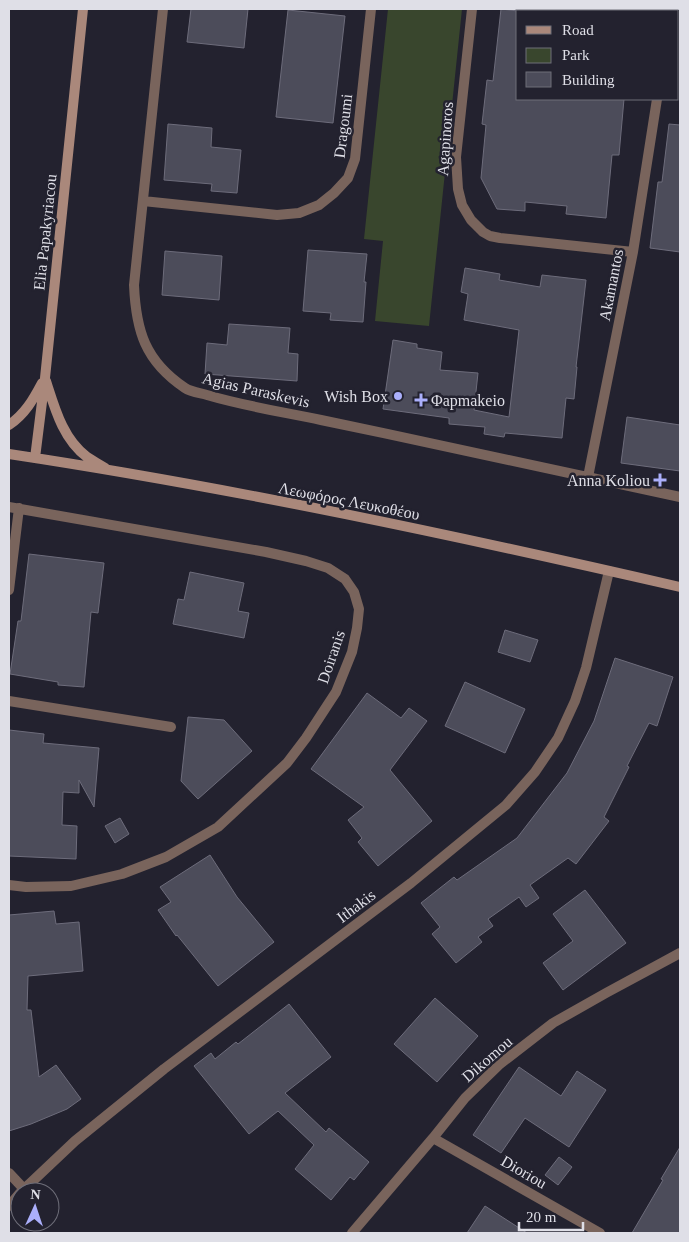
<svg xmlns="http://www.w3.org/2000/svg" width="689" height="1242" viewBox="0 0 689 1242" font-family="'Times New Roman',serif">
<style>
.green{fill:#39462d}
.building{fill:#4c4c5a;stroke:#6d6c7b}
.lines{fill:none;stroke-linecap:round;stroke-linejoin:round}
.minor{stroke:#79645c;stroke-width:10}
.secondary{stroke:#aa887b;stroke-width:10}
.poi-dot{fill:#abaffb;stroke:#23222f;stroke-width:2}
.labels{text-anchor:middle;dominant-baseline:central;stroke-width:5;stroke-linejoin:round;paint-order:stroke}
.street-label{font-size:16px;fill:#dfdfe7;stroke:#23222f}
.poi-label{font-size:16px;fill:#dfdfe7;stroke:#23222f;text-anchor:end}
</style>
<rect width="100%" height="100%" fill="#23222f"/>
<path class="green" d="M388,9H462L429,326L375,321L383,241L364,239Z"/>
<path class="building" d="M191,9H248L244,48L187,42Z
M501,9L518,11V99H624L619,155H612L606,218L566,214L567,206L525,202V211L497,209L481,178L486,125L482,124L487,80L493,81Z
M288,10L345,16L333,123L276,117Z
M168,124L212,128L211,147L241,150L237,193L211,191L212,184L164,180Z
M669,124L680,125V252L650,248L658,182H662Z
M308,250L367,254L364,282H366L363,322L330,320L331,313L303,311Z
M165,251L222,256L219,300L162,295Z
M465,268L500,274L499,280L540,287L542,275L586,280L576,367H577L574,399L566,398L562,438L505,433L504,437L484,434L485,427L449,424V418L383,409L393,340L417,344V348L442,352L440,370L478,373L474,410L509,417L519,330L464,320L468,294L461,292Z
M229,324L290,328L288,353L298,354L297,381L205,374L207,343L227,345Z
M627,417L680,425V471L621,463Z
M29,554L104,563L98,613L91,612L84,687L58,685V682L10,674L18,621H21Z
M190,572L244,583L238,611L249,613L244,638L173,624L178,599L184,600Z
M505,630L538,640L530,662L498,652Z
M615,658L673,677L657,726L649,723L627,766L629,767L604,817L609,821L576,864L568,858L530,885L539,898L526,907L519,897L488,919L493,926L478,937L482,942L456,963L432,934L440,927L421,903L454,877L457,880L517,838L567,773L594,721Z
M465,682L525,709L505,753L445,726Z
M367,693L401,718L409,708L427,721L390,770L432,821L378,866L358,842L362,838L348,820L364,807L311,769Z
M188,717L224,720L252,751L198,799L181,781Z
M9,730L44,734L43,743L99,748L94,807L79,780V793L63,792L62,825L77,826L76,859L9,856Z
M120,818L129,834L115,843L105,826Z
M210,855L237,897L274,942L218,986L177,935L176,936L158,910L171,902L160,887Z
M585,890L626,943L563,990L543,963L573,941L553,914Z
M54,911L56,924L79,922L83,971L28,976L27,1010H31L39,1077L56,1065L81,1099L67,1109L31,1124L9,1131V915Z
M435,998L478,1036L437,1082L394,1044Z
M289,1004L331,1057L285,1093L326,1132L329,1128L369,1162L354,1180L350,1177L331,1200L295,1169L314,1145L278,1111L249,1134L194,1066L211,1053L215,1059L236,1042L238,1044Z
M519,1067L561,1096L577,1071L606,1090L569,1147L525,1118L501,1153L473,1135Z
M680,1147V1233H632L663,1180L661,1179Z
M559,1157L572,1167L558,1185L545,1175Z
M485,1206L527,1233H467Z"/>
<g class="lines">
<path class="minor" d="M163,9L134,285C136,331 145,361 185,388C191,392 200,393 207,395C244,406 283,412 321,420C441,445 561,471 680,497
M472,9L456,157L458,189L462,205L471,220L483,232L490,236L500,238L633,252
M670,11L671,9
M143,201L277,215L299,213L319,205L334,193L348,178L355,159L371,9
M588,477L633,252L657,99
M9,507L266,552L306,561L328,568L345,579L354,592L359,609L357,628L352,652L336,692L306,738L287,763L218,827L166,857L122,874L71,886L26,887L9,885
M9,590L19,508
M9,701L171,727
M433,1138L600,1233
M9,1173L24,1189
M21,1192L75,1141L164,1069L411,883L506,805L535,772L558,738L575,701L586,668L609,571
M9,1206L20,1193
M352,1233L433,1138L465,1098L500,1064L553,1023L606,993L680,953"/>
<path class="secondary" d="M46,381C55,409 63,439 87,457C93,461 99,464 105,468
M9,425C25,414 33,400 42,383
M9,454C234,488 458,536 680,587
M35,458L45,378L83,9"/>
</g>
<g class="poi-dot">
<circle cx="398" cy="396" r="5"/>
<path d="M418.5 392.5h5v5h5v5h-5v5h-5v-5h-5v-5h5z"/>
<path d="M657.5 472.5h5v5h5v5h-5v5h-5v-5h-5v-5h5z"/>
</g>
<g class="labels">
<g class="street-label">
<text transform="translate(343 126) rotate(-83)">Dragoumi</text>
<text transform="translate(445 139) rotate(-86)">Agapinoros</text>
<text transform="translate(45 232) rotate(-84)">Elia Papakyriacou</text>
<text transform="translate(611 285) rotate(-79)">Akamantos</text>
<text transform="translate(256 390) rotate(13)">Agias Paraskevis</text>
<text transform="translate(349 501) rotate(11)">Λεωφόρος Λευκοθέου</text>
<text transform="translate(331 657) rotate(-71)">Doiranis</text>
<text transform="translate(356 906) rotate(-37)">Ithakis</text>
<text transform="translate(487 1059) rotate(-41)">Dikomou</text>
<text transform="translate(524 1172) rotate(30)">Dioriou</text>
</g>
<g class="poi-label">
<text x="388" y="396">Wish Box</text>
<text x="431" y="400" text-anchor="start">Φapmakeio</text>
<text x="650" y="480">Anna Koliou</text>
</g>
</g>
<rect width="689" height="1242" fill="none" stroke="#dfdfe7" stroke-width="20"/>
<rect x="516" y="10" width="162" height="90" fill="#23222f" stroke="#6e6e79"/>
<rect x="526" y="26" width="25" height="8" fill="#aa887b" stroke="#6e6e79"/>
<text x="562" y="35" font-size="15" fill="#dfdfe7">Road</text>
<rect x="526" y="48" width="25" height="15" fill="#39462d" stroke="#6e6e79"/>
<text x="562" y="60" font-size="15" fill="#dfdfe7">Park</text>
<rect x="526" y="72" width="25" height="15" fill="#4c4c5a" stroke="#6e6e79"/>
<text x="562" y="85" font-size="15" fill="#dfdfe7">Building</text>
<g transform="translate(35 1207) rotate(3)"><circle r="24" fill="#23222f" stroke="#6e6e79"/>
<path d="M0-4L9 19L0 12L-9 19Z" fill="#abaffb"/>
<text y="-8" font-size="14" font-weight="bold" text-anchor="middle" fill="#dfdfe7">N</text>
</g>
<path d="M519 1222v8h64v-8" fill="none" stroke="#dfdfe7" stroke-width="2.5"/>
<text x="526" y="1222" font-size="15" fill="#dfdfe7" stroke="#23222f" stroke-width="4" paint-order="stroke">20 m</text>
</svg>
